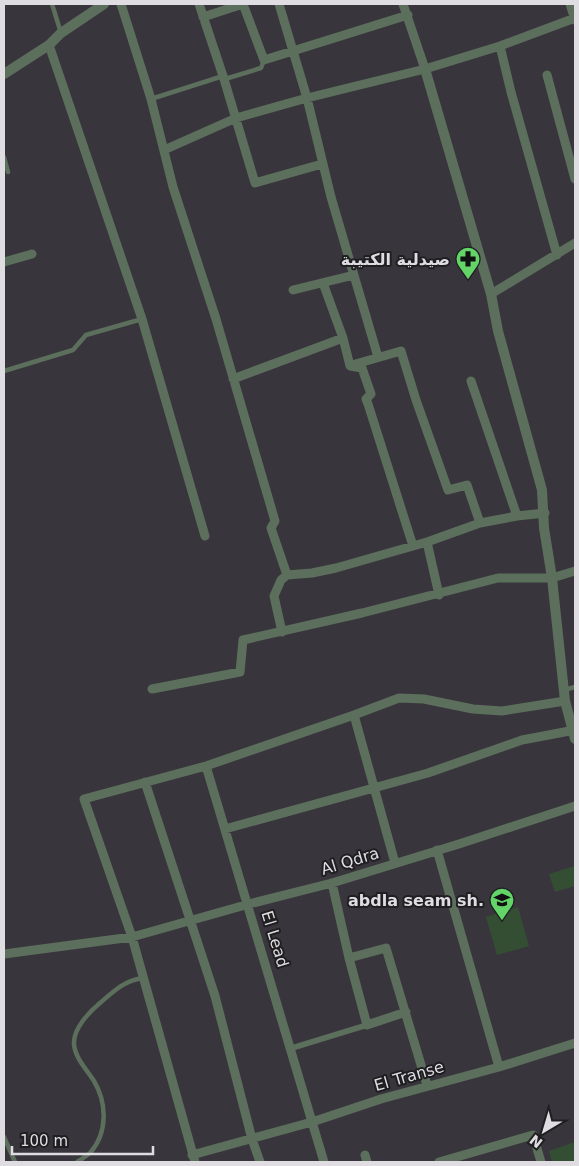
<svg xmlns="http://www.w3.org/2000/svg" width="579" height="1166" viewBox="0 0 579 1166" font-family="'DejaVu Sans',Cairo,sans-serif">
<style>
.green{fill:#344e34}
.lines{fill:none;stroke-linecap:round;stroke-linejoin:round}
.service{stroke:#5c6e5c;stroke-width:4.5}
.pedestrian{stroke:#5c6e5c;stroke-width:6}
.minor{stroke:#5c6e5c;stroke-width:9}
.tertiary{stroke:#5c6e5c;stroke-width:10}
.labels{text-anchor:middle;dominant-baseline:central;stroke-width:4;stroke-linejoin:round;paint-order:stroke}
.poi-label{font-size:16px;font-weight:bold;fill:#dfdde1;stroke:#1f1e21;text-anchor:end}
.street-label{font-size:16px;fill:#dfdde1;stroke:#1f1e21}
</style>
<rect width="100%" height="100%" fill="#38363c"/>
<path class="green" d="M575,866V886L555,892L549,874Z
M518,907L529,946L497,955L486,917Z
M575,1142V1162H552L549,1151Z"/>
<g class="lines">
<path class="service" d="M52,4L61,33
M225,79L261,68L264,60
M151,99L223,76
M4,157L8,172
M4,371L73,350L86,335L142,319
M564,690L575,687
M4,1137L15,1162
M77,1162C81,1159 86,1157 90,1153C108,1133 107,1103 94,1081C87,1070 75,1058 74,1044C73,1029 89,1012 100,1003C114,991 124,981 142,978"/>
<path class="pedestrian" d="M292,1048L367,1025"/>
<path class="minor" d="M121,4L151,99L173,187L216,319L275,521L271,528L287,575
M199,4L224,79L255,183L322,164
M243,4L264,60L408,15
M279,4L307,98L331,197L378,357
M403,4L425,69
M570,4L575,20
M203,17L243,4
M49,45L142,319L205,536
M500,46L575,18
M547,75L575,179
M164,150L236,118L307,98L425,69L500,46L511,92L557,255
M4,262L32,254
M323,283L343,338L350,366L362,368L371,394L366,399L368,404L413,546
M293,290L354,275
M491,294L575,243
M352,365L401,351L416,400L448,490L467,485L480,523
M233,379L343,338
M471,381L517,516
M427,542L439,595
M282,632L274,596L281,580L287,575L312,573L336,568L427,542L480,523L517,516L545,513
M152,689L240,672L243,640L362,613L498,578H552L575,571
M354,715L395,863
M206,766L324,1162
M145,782L215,996L252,1139L260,1162
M225,829L428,773L522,740L575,730
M437,850L499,1067
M332,883L349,958L386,948L427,1085
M4,954L132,937L249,904L332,883L459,844L575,806
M349,958L367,1025L406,1012
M192,1155L312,1122L381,1099L499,1067L575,1043
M365,1155L367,1162
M195,1162L132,937L84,799L206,766L354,715L399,698L424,699L473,709L502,711L565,701
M439,1162L533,1135L541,1162"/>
<path class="tertiary" d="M425,69L491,294L498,331L542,490L544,528L552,578L565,701L575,739
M4,74L49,45L61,33L104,4"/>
</g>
<defs>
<symbol id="pharmacy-pin" viewBox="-11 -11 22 30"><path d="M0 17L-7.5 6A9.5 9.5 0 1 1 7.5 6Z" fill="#63d468" stroke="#1f1e21"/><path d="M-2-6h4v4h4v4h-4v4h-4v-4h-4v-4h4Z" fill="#111"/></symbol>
<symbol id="school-pin" viewBox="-11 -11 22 30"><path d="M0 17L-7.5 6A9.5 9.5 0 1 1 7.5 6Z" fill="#63d468" stroke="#1f1e21"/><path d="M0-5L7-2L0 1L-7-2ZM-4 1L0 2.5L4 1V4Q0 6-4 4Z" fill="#111"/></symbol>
</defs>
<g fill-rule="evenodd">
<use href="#pharmacy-pin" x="454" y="245" width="28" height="38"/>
<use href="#school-pin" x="488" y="886" width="28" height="38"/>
</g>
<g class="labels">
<g class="poi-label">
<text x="450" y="259">صيدلية الكتيبة</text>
<text x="484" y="900">abdla seam sh.</text>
</g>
<g class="street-label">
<text transform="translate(350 861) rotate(-17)">Al Qdra</text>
<text transform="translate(275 939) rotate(73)">El Lead</text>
<text transform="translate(409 1076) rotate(-16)">El Transe</text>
</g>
</g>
<rect width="579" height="1166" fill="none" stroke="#dfdde1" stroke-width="10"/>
<g transform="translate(544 1131) rotate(218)" stroke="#1f1e21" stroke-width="4" paint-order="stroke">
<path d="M0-4L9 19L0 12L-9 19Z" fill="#dfdde1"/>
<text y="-8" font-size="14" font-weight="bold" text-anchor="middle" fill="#dfdde1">N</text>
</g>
<path d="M12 1146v8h141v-8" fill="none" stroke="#dfdde1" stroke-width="2.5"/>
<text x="20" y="1146" font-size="15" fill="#dfdde1" stroke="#1f1e21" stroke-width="4" paint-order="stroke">100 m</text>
</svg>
